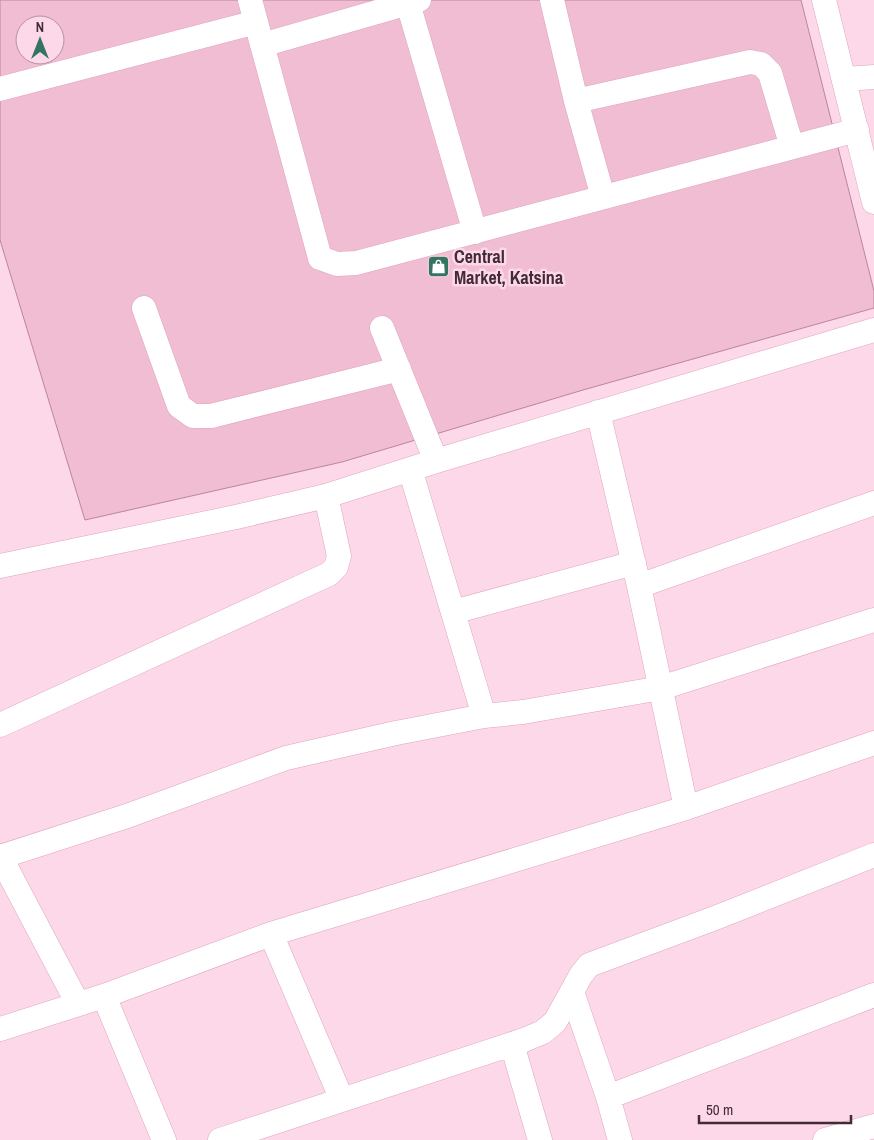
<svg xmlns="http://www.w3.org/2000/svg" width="874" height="1140" viewBox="0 0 874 1140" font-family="'Archivo Narrow',sans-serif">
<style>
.building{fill:#f0bdd3;stroke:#bc859d;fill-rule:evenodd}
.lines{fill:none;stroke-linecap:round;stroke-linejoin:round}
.minor-casing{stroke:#dea5be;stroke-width:25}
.minor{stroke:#fff;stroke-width:24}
.labels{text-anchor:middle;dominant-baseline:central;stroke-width:5;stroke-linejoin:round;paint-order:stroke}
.poi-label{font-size:18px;font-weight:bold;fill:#422b35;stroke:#fdd8e8;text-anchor:start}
</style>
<rect width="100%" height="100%" fill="#fdd8e8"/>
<path class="building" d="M0,0H801L874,291V308L583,390L342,462L85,520L0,240ZM25,25H55V55H25Z"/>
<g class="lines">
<defs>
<path id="minor" d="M250,0L320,258L337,264L356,263L857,130
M407,0L475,232
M552,0L576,101L603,197
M824,0L874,202
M262,45L419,0
M845,79L874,77
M0,89L256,22
M576,101L750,62L761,64L770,73L792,147
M144,308L179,406L193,416H211L399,369
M382,328L436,461
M598,412L639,586L686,808
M410,469L484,716
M0,566L236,517L326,496L436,461L874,330
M639,586L874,503
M453,612L634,563
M0,725L329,574L336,567L339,556L326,496
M0,856L78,1004
M0,857L127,816L286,758L396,733L484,716L523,712L661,688L874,620
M271,934L342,1100
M572,992L608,1097L620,1140
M104,996L164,1140
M0,1029L104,996L271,934L686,808L874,743
M512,1044L540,1140
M608,1097L874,995
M220,1140L524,1040L543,1032L555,1022L581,975L589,965L715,918L874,855
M825,1140L874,1126"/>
</defs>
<use href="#minor" class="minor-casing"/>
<use href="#minor" class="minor"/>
</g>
<defs>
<symbol id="shop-square" viewBox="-11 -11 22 22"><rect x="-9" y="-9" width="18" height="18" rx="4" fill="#357461" stroke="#fdd8e8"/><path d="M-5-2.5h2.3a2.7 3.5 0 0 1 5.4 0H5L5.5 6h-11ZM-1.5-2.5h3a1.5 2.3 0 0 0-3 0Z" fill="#fff"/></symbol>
</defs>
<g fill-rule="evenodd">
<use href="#shop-square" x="426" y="254" width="25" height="25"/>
</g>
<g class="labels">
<g class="poi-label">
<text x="454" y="256">Central<tspan x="454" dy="21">Market, Katsina</tspan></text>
</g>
</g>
<g transform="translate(40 40)"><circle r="24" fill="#fdd8e8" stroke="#b293a0"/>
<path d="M0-4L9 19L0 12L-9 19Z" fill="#357461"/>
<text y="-8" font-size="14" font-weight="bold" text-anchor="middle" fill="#422b35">N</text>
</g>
<path d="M699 1115v8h152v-8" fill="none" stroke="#422b35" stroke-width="2.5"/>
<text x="706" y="1115" font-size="15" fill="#422b35" stroke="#fdd8e8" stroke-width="4" paint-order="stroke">50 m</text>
</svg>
